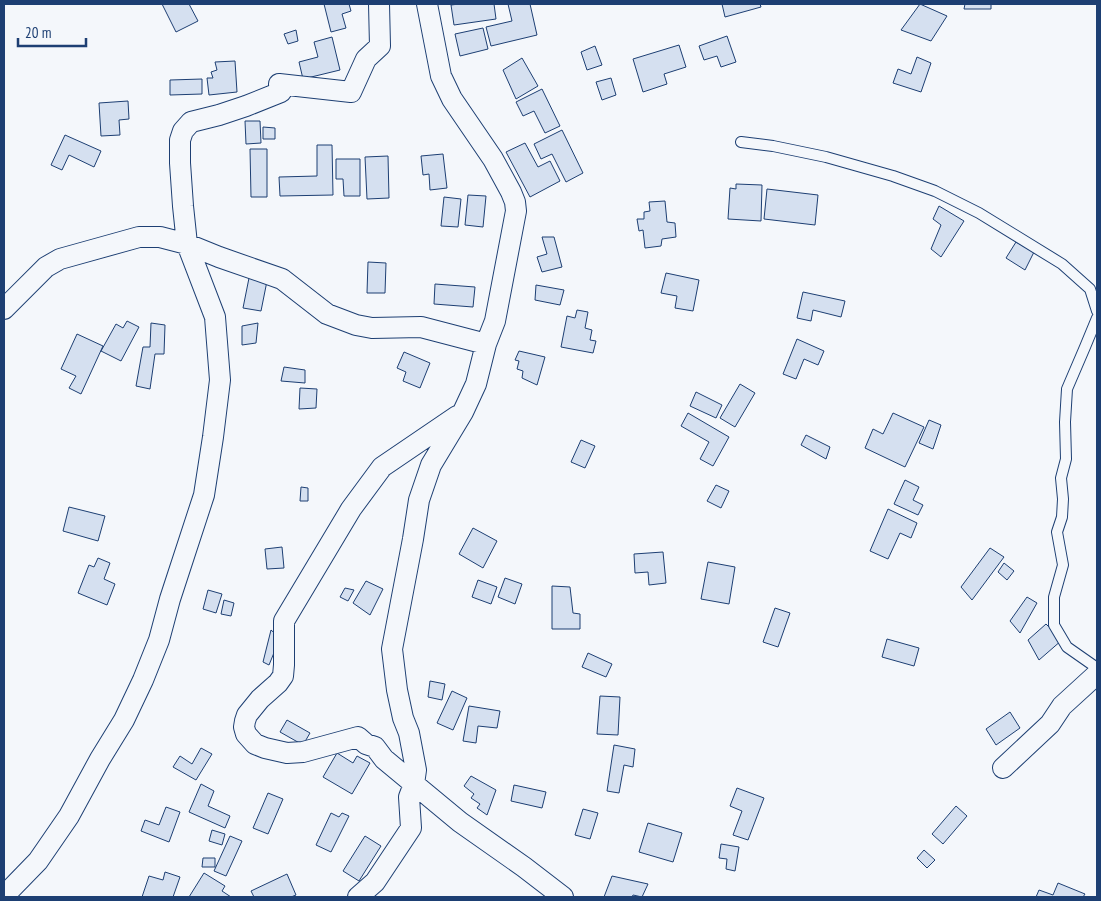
<svg xmlns="http://www.w3.org/2000/svg" width="1101" height="901" viewBox="0 0 1101 901" font-family="'PT Sans Narrow',sans-serif">
<style>
.building{fill:#d5e0f0;stroke:#1d3f73}
.lines{fill:none;stroke-linecap:round;stroke-linejoin:round}
.lane-casing{stroke:#1d3f73;stroke-width:12}
.street-casing{stroke:#1d3f73;stroke-width:22}
.lane{stroke:#f4f7fb;stroke-width:10}
.street{stroke:#f4f7fb;stroke-width:20}
</style>
<rect width="100%" height="100%" fill="#f4f7fb"/>
<path class="building" d="M162,4H189L198,21L176,32Z
M324,4H349L351,11L342,14L346,28L331,32Z
M459,4H494L496,19L454,25L451,5Z
M508,4H530L537,35L491,46L486,27L512,21Z
M722,4H760L761,7L725,17Z
M920,4L947,16L931,41L901,30Z
M965,4H991V9H964Z
M483,28L488,49L460,56L455,34Z
M296,30L298,41L288,44L284,34Z
M727,36L736,62L721,67L717,56L704,60L699,46Z
M332,37L340,70L303,79L299,62L318,57L314,42Z
M679,45L686,67L664,74L667,84L643,92L633,59Z
M595,46L602,65L587,70L581,52Z
M917,57L931,63L921,92L893,83L898,69L911,74Z
M522,58L538,86L516,99L503,70Z
M235,61L237,92L209,95L207,78H213L211,72L217,70L215,62Z
M611,78L616,95L602,100L596,82Z
M202,79V94L170,95V80Z
M542,89L560,126L545,133L534,111L523,116L516,102Z
M128,101L129,119L119,120L120,135L101,136L99,103Z
M245,121H260L261,143L246,144Z
M263,127L275,128V139H263Z
M562,130L583,173L566,182L552,154L541,159L534,144Z
M65,135L101,151L94,167L69,155L62,170L51,165Z
M525,143L538,167L550,161L560,181L530,197L506,152Z
M317,145H332L333,195L280,196L279,177L317,176Z
M250,149H267V197H251Z
M443,154L447,188L430,190L429,174L423,175L421,156Z
M388,156L389,198L367,199L365,157Z
M336,159H360V196H344L343,179H336Z
M736,184L762,185L761,221L728,219L730,188L736,189Z
M767,189L818,195L815,225L764,219Z
M468,195L486,196L483,227L465,225Z
M444,197L461,199L458,227L441,226Z
M665,201L667,222L675,223L676,237L662,239L661,246L645,248L643,230L639,231L637,219H644V212L650,211L649,202Z
M939,206L964,221L941,257L931,249L941,225L933,219Z
M542,237H554L562,267L542,272L537,257L547,254Z
M1016,242L1034,252L1025,270L1006,258Z
M368,262L386,263L385,293H367Z
M666,273L699,280L693,311L675,308L677,296L661,293Z
M249,278L267,281L261,311L243,308Z
M435,284L475,287L473,307L434,304Z
M536,285L564,290L560,305L535,300Z
M803,292L845,301L841,317L813,310L811,321L797,318Z
M577,310L588,312L585,328L592,330L590,340L596,341L593,353L561,347L567,316L575,318Z
M127,321L139,327L121,361L101,351L116,324L123,328Z
M151,323L165,325L164,354H155L150,389L136,386L143,347H150Z
M258,323L256,343L242,345V326Z
M77,334L103,346L81,394L69,388L76,376L61,369Z
M797,339L824,351L818,365L804,359L796,379L783,374Z
M519,351L545,357L537,385L522,378L523,371L517,369L519,361L515,360Z
M404,352L430,363L420,388L403,381L406,372L397,368Z
M284,367L305,370V383L281,381Z
M740,384L755,393L735,427L720,418Z
M300,388L317,389L316,408L299,409Z
M696,392L722,405L716,418L690,406Z
M688,413L729,437L713,466L700,459L709,442L681,426Z
M893,413L924,427L905,467L865,448L873,429L883,434Z
M929,420L941,425L933,449L919,443Z
M806,435L830,447L826,459L801,445Z
M581,440L595,446L585,468L571,462Z
M905,480L919,487L913,500L923,505L918,515L894,504Z
M716,485L729,491L721,508L707,501Z
M301,487L308,488V501H300Z
M69,507L105,516L98,541L63,531Z
M888,509L917,523L911,538L900,533L888,559L870,551Z
M473,528L497,541L483,568L459,554Z
M282,547L284,568L267,569L265,549Z
M990,548L1004,557L972,600L961,587Z
M663,552L666,583L649,585L648,572L635,573L634,554Z
M98,558L110,563L104,579L115,584L107,605L78,593L89,565L94,567Z
M708,562L735,567L729,604L701,599Z
M1004,563L1014,571L1007,580L998,572Z
M505,578L522,584L515,604L498,597Z
M478,580L497,587L491,604L472,597Z
M366,581L383,589L370,615L353,603Z
M552,586L570,587L573,613L580,614V629H552Z
M345,588L354,590L348,601L340,597Z
M208,590L222,594L216,613L203,609Z
M1027,597L1037,603L1020,633L1010,621Z
M224,600L234,603L231,616L221,614Z
M775,608L790,613L778,647L763,642Z
M1046,624L1062,640L1039,660L1028,640Z
M271,630L280,638L269,665L263,662Z
M887,639L919,648L914,666L882,657Z
M588,653L612,664L606,677L582,667Z
M430,681L445,684L442,700L428,697Z
M452,691L467,698L453,730L437,723Z
M600,696L620,697L618,735L597,734Z
M469,706L500,711L497,728L478,726L476,743L463,741Z
M1010,712L1020,728L996,745L986,729Z
M287,720L310,733L303,745L280,732Z
M614,745L635,749L633,767L624,765L619,793L607,791Z
M201,748L212,754L196,780L173,767L180,756L192,764Z
M337,753L353,763L357,756L370,763L352,794L323,777Z
M471,776L496,790L487,815L477,808L480,804L471,798L474,794L464,786Z
M201,784L214,791L208,806L230,816L225,828L189,812Z
M514,785L546,792L542,808L511,801Z
M737,788L764,798L748,840L733,835L742,811L730,806Z
M268,793L283,799L268,834L253,828Z
M956,806L967,816L943,844L932,834Z
M166,807L180,812L169,842L141,831L145,820L159,825Z
M583,809L598,813L590,839L575,835Z
M331,813L339,817L342,813L349,816L331,852L316,845Z
M648,823L682,833L673,862L639,852Z
M212,830L225,834L222,845L209,841Z
M230,836L242,841L226,876L214,871Z
M365,836L381,846L359,881L343,871Z
M721,844L739,847L735,871L726,869L727,859L719,858Z
M924,850L935,860L927,868L917,858Z
M203,858H215V867H202Z
M165,872L180,877L173,897H142L149,876L163,880Z
M204,873L225,886L222,891L231,897H189Z
M287,874L296,895L291,897H254L251,891Z
M612,876L648,884L642,897L633,895L632,897H604Z
M1058,883L1085,894L1083,897H1036L1039,890L1053,895Z"/>
<g class="lines">
<defs>
<path id="lane" d="M741,142L773,146L826,157L893,176L935,191L979,213L1062,264L1090,289L1097,311
M1097,318L1085,347L1067,389L1065,422L1066,459L1061,478L1063,499L1062,517L1057,532L1063,565L1054,597V625L1067,647L1097,668"/>
<path id="street" d="M4,309L46,267L60,259L139,237H160L187,244L219,257L282,279L327,314L356,325L372,328L421,327L486,344
M457,416L382,467L351,509L284,621V665L283,676L278,683L260,699L247,715L245,721L244,727L246,734L255,744L265,748L287,753L303,752L358,737L366,744L375,747L384,759L460,822L524,867L563,897
M1003,768L1050,724L1062,706L1097,674
M4,896L38,861L69,816L100,759L124,720L143,680L159,640L170,599L204,495L213,437L220,380L215,317L187,244L183,206L180,163V140L183,131L191,122L219,115L246,106L281,92L279,84L351,92L366,59L380,46L379,4
M358,897L375,882L411,828L409,797L414,784L416,770L409,733L403,718L397,690L392,649L413,539L419,500L431,465L463,412L476,384L486,344L495,321L516,211L515,202L511,192L493,159L452,99L441,76L427,4"/>
</defs>
<use href="#lane" class="lane-casing"/>
<use href="#street" class="street-casing"/>
<use href="#lane" class="lane"/>
<use href="#street" class="street"/>
</g>
<rect width="1101" height="901" fill="none" stroke="#1d3f73" stroke-width="10"/>
<path d="M18 38v8h68v-8" fill="none" stroke="#1d3f73" stroke-width="2.5"/>
<text x="25" y="38" font-size="15" fill="#1d3f73" stroke="#f4f7fb" stroke-width="4" paint-order="stroke">20 m</text>
</svg>
